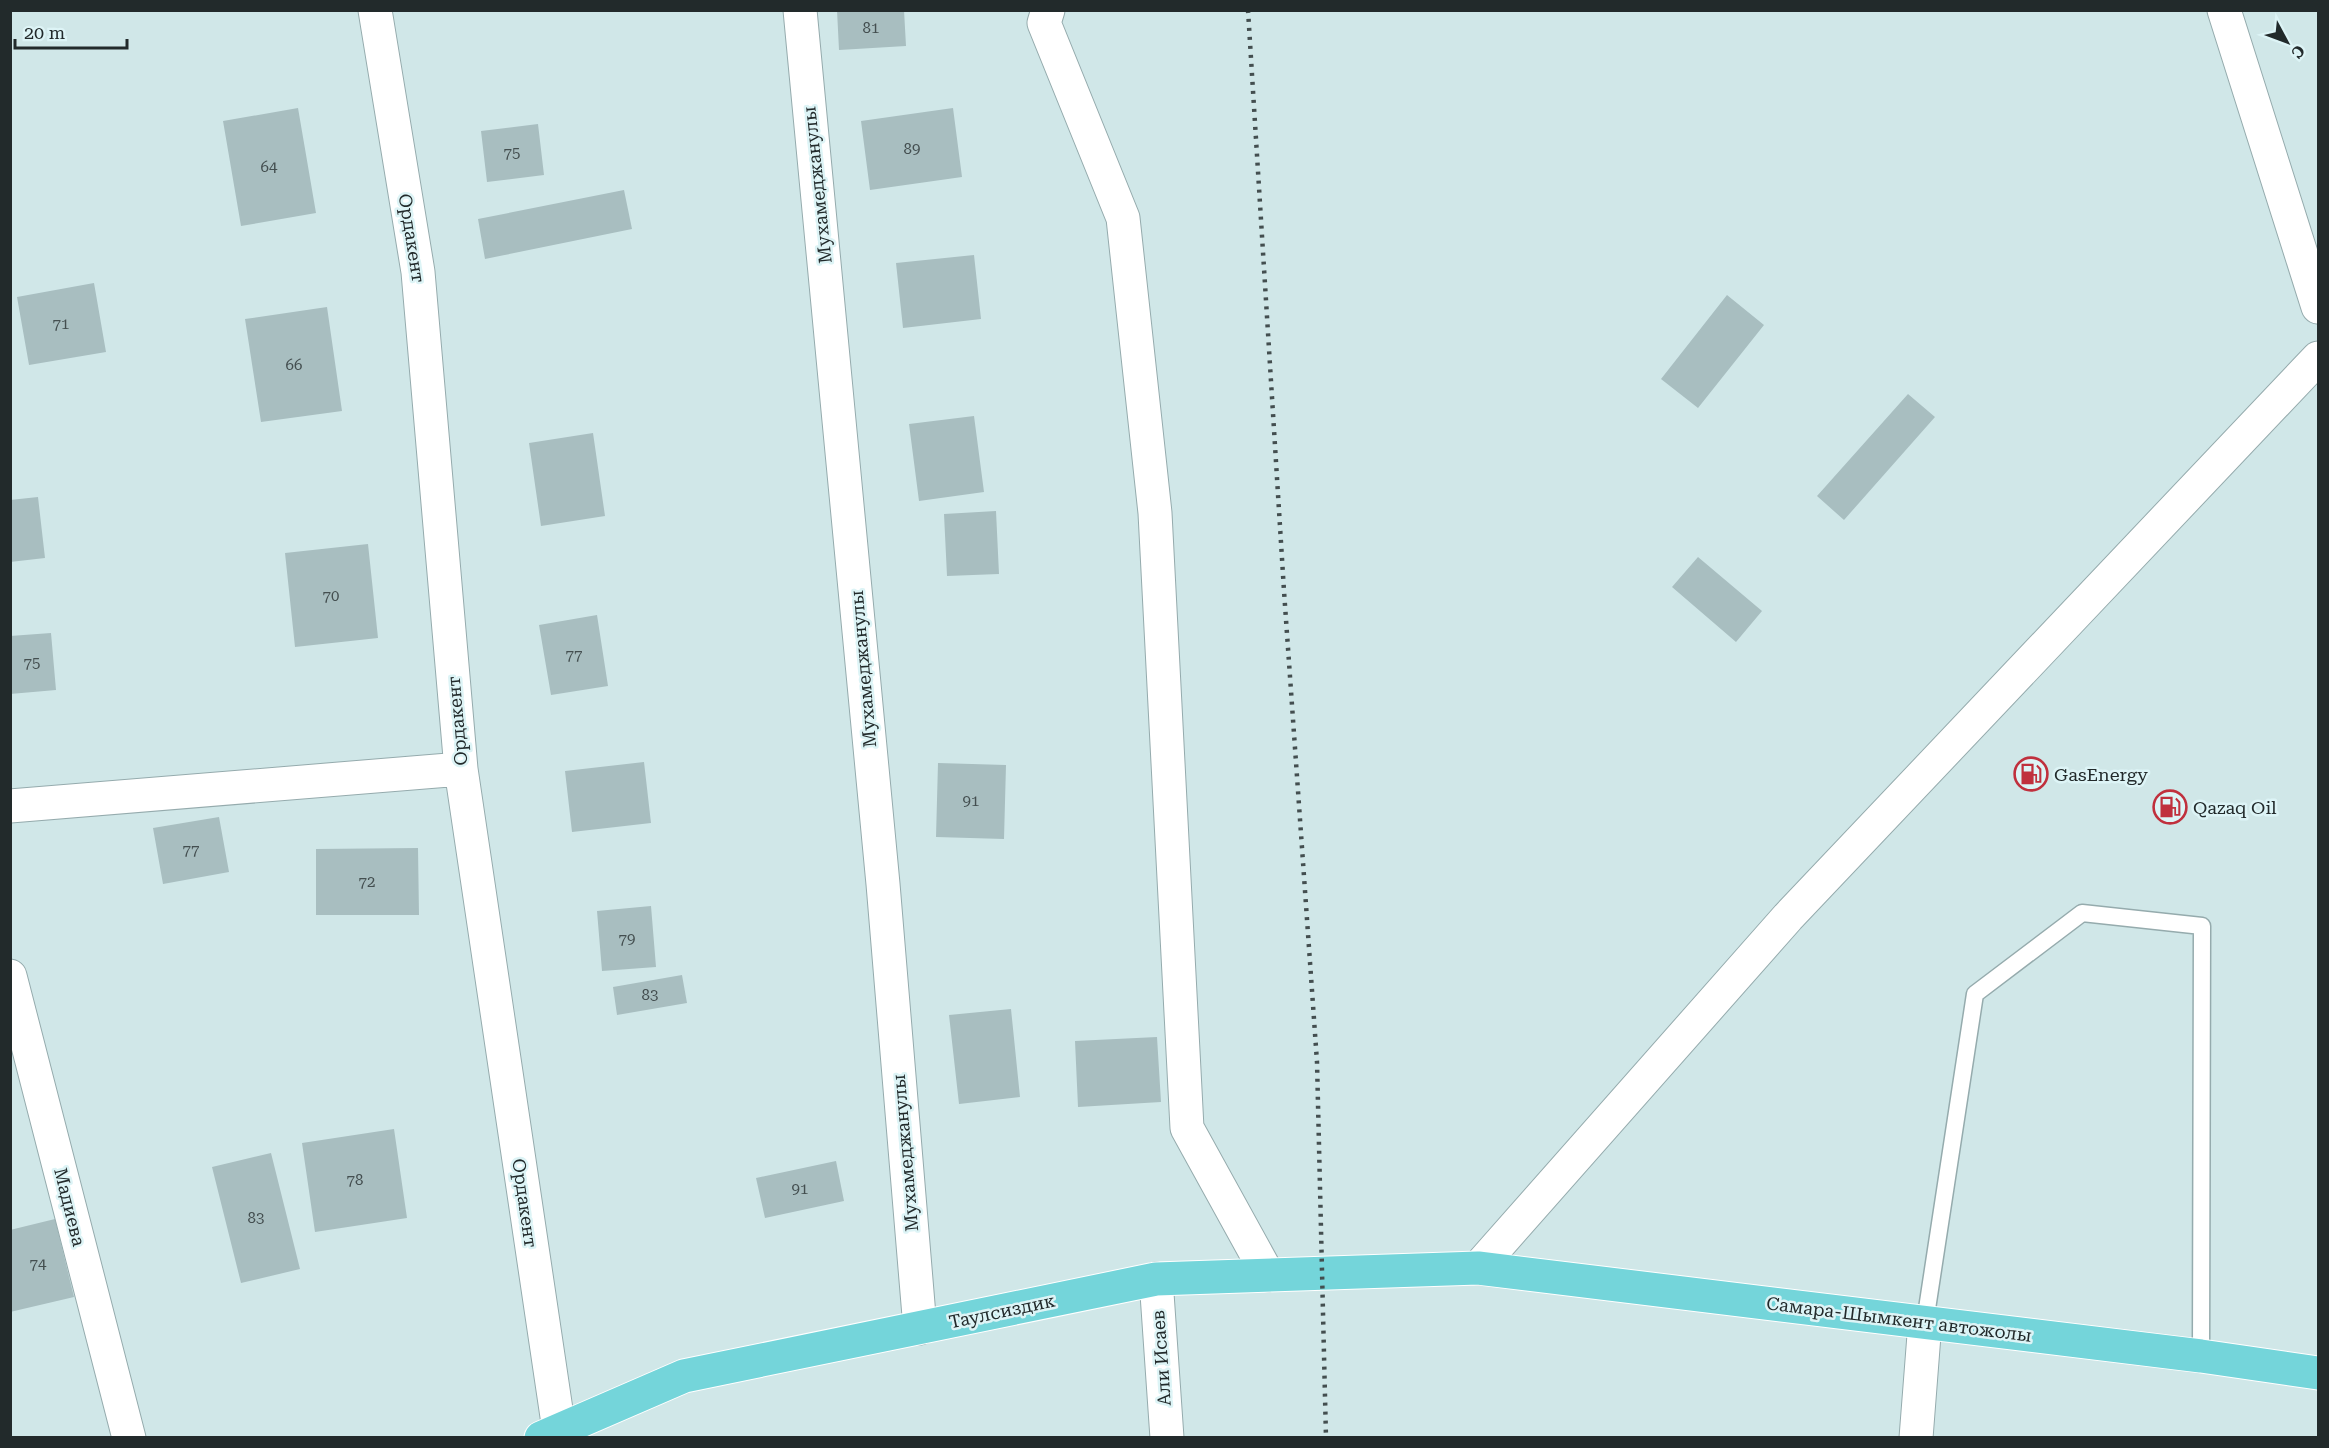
<svg xmlns="http://www.w3.org/2000/svg" width="2329" height="1448" viewBox="0 0 2329 1448" font-family="'Roboto Serif',serif">
<style>
.building{fill:#a8bec0}
.lines{fill:none;stroke-linecap:round;stroke-linejoin:round}
.service-casing{stroke:#95abad;stroke-width:19}
.minor-casing{stroke:#95abad;stroke-width:35}
.primary-casing{stroke:#fff;stroke-width:35}
.service{stroke:#fff;stroke-width:16}
.minor{stroke:#fff;stroke-width:33}
.primary{stroke:#74d5da;stroke-width:33}
.rail{stroke:#434e4f;stroke-width:4.5;stroke-dasharray:3 6;stroke-linecap:butt}
.labels{text-anchor:middle;dominant-baseline:central;stroke-width:5;stroke-linejoin:round;paint-order:stroke}
.number-label{font-size:15px;fill:#444f50}
.street-label{font-size:18px;fill:#222a2b;stroke:#ddf4f6}
.poi-label{font-size:18px;fill:#222a2b;stroke:#ddf4f6;text-anchor:start}
</style>
<rect width="100%" height="100%" fill="#d0e7e8"/>
<path class="building" d="M837,10H904L906,46L839,50Z
M298,108L316,213L241,226L223,121Z
M953,108L962,177L870,190L861,121Z
M538,124L544,175L487,182L481,131Z
M624,190L632,229L485,259L478,219Z
M974,255L981,319L903,328L896,263Z
M94,283L106,352L29,365L17,297Z
M1727,295L1764,325L1698,408L1661,379Z
M327,307L342,411L261,422L245,319Z
M1908,394L1935,417L1844,520L1817,496Z
M974,416L984,492L919,501L909,424Z
M593,433L605,516L541,526L529,443Z
M38,497L45,558L10,562V500Z
M996,511L999,574L947,576L944,514Z
M368,544L378,638L295,647L285,553Z
M1698,557L1762,611L1736,642L1672,587Z
M597,615L608,686L551,695L539,625Z
M51,633L56,690L10,694V636Z
M644,762L651,823L572,832L565,771Z
M938,763L1006,765L1004,839L936,837Z
M219,817L229,872L163,884L153,828Z
M418,848L419,915H316V849Z
M651,906L656,967L602,971L597,911Z
M682,975L687,1003L617,1015L613,987Z
M1011,1009L1020,1097L959,1104L949,1015Z
M1157,1037L1161,1102L1078,1107L1075,1041Z
M394,1129L407,1218L315,1232L302,1143Z
M271,1153L300,1269L241,1283L212,1167Z
M836,1161L844,1201L765,1218L756,1178Z
M55,1219L74,1297L10,1312V1230Z"/>
<g class="lines">
<defs>
<path id="service" d="M1925,1322L1975,994L2082,913L2202,926L2201,1356"/>
<path id="minor" d="M375,10L418,272L461,769L559,1430
M800,10L883,884L920,1328
M1048,10L1044,23L1123,218L1155,513L1187,1128L1268,1275
M2224,10L2318,307
M10,806L461,769
M10,976L129,1438
M1478,1268L1788,917L2318,358
M1156,1279L1167,1438
M1916,1438L1925,1322"/>
<path id="primary" d="M541,1438L684,1376L1156,1279L1478,1268L2201,1356L2318,1373"/>
</defs>
<use href="#service" class="service-casing"/>
<use href="#minor" class="minor-casing"/>
<use href="#primary" class="primary-casing"/>
<use href="#service" class="service"/>
<use href="#minor" class="minor"/>
<use href="#primary" class="primary"/>
<path class="rail" d="M1248,10L1284,591L1317,1062L1326,1438"/>
</g>
<defs>
<symbol id="fuel-ring" viewBox="-11 -11 22 22"><circle r="9.5" fill="#ddf4f6" stroke="#c0303d" stroke-width="1.5"/><path d="M-5.5-6h7V0h2V4h1.3V-2.5L3-4.5l.8-.8L6-3V5H2.5V1h-1V6h-7ZM-4.2-4.7v3.2H.2V-4.7Z" fill="#c0303d"/></symbol>
</defs>
<g fill-rule="evenodd">
<use href="#fuel-ring" x="2012" y="755" width="38" height="38"/>
<use href="#fuel-ring" x="2151" y="788" width="38" height="38"/>
</g>
<g class="labels">
<g class="number-label">
<text x="871" y="28">81</text>
<text x="912" y="149">89</text>
<text x="512" y="153">75</text>
<text x="269" y="167">64</text>
<text x="61" y="324">71</text>
<text x="294" y="365">66</text>
<text x="331" y="596">70</text>
<text x="574" y="655">77</text>
<text x="32" y="663">75</text>
<text x="971" y="801">91</text>
<text x="191" y="850">77</text>
<text x="367" y="882">72</text>
<text x="627" y="939">79</text>
<text x="650" y="995">83</text>
<text x="355" y="1180">78</text>
<text x="800" y="1189">91</text>
<text x="256" y="1218">83</text>
<text x="38" y="1264">74</text>
</g>
<g class="street-label">
<text transform="translate(817 185) rotate(-96)">Мухамеджанулы</text>
<text transform="translate(412 238) rotate(81)">Ордакент</text>
<text transform="translate(863 669) rotate(-95)">Мухамеджанулы</text>
<text transform="translate(457 721) rotate(-95)">Ордакент</text>
<text transform="translate(905 1153) rotate(-95)">Мухамеджанулы</text>
<text transform="translate(525 1203) rotate(82)">Ордакент</text>
<text transform="translate(70 1207) rotate(76)">Мадиева</text>
<text transform="translate(1002 1311) rotate(-12)">Таулсиздик</text>
<text transform="translate(1899 1319) rotate(7)">Самара-Шымкент автожолы</text>
<text transform="translate(1161 1358) rotate(-94)">Али Исаев</text>
</g>
<g class="poi-label">
<text x="2054" y="774">GasEnergy</text>
<text x="2193" y="807">Qazaq Oil</text>
</g>
</g>
<rect width="2329" height="1448" fill="none" stroke="#222a2b" stroke-width="24"/>
<g transform="translate(2287 42) rotate(131)" stroke="#ddf4f6" stroke-width="4.5" paint-order="stroke">
<path d="M0-4.5L10 22L0 15L-10 22Z" fill="#222a2b"/>
<text y="-9" font-size="16" font-weight="bold" text-anchor="middle" fill="#222a2b">С</text>
</g>
<path d="M15 39v9h112v-9" fill="none" stroke="#222a2b" stroke-width="3"/>
<text x="24" y="39" font-size="18" fill="#222a2b" stroke="#ddf4f6" stroke-width="4.5" paint-order="stroke">20 m</text>
</svg>
